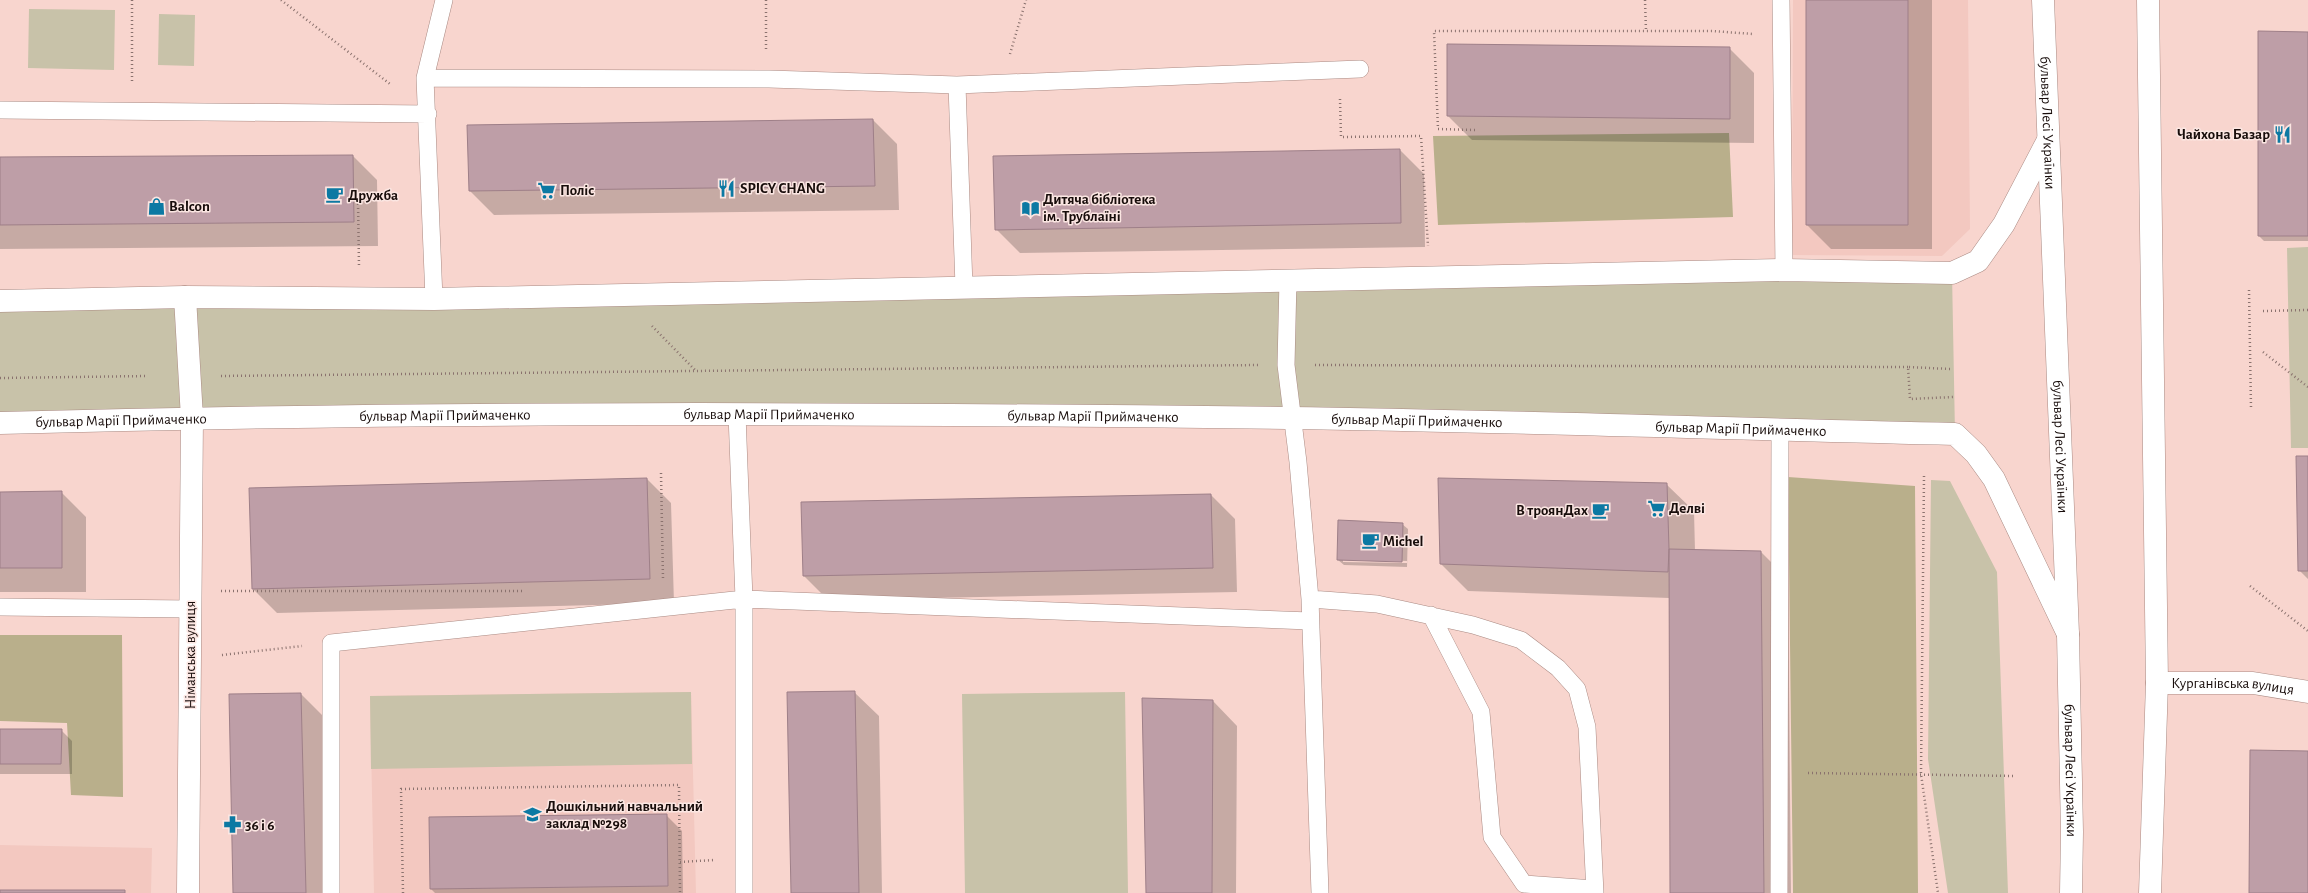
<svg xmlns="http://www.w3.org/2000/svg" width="2308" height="893" viewBox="0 0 2308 893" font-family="'Alegreya Sans',sans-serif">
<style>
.built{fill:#f3c8c0}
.green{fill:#c8c2a9}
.forest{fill:#b9af8b}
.shadow{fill:#0003;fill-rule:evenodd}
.building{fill:#be9ea7;stroke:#9e7f88}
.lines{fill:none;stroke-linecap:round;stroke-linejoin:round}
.service-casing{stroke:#aa8a83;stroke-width:18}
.minor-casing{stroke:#aa8a83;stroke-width:23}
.primary-casing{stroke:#aa8a83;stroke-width:23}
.path{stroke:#8a726e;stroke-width:2.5;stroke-dasharray:1 3;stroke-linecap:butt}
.service{stroke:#fff;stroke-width:17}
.minor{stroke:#fff;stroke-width:22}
.primary{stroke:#fff;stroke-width:22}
.labels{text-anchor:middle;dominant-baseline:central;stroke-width:3;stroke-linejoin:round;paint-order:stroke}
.street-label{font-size:15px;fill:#180d0b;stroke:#fbe6e2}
.poi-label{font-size:15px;font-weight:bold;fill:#180d0b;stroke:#fbe6e2;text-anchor:start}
</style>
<rect width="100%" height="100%" fill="#f8d5ce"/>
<path class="built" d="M1793,0H1968L1970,229L1942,256L1792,255Z
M691,692L696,893H374L370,696Z
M0,845L152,848L151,893H0Z"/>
<path class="green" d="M29,9L115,10L114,70L28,68Z
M159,14L195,15L194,66L158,65Z
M2308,247V448H2291L2287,248Z
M1952,273L1955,434L1291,418L0,423V301Z
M1931,480L1950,481L1997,572L2008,893H1948L1928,759Z
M691,692L692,764L371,769L370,696Z
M1125,692L1128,893H965L962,694Z"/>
<path class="forest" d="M1729,133L1733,217L1438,225L1433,136Z
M1788,477L1915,486L1918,893H1793Z
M0,635H122L123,797L71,795L67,723L0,721Z"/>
<path class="shadow" d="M1807,0H1932V249H1831L1807,225Z
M2308,33V241H2264L2259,236Z
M1729,48L1754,73V143L1472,140L1448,116Z
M873,120L897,144L899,210L494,215L470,191Z
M1400,150L1424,174L1425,247L1020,253L996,229Z
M353,156L377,180L378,246L0,249V158Z
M2308,457V579L2299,570Z
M647,479L671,503L674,603L277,613L253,589L250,489Z
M1666,484L1694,511L1695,551L1761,552L1788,579L1791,893H1671L1669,598L1468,591L1441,564Z
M61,492L86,517V592H0V493Z
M1211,495L1235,519L1237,592L828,600L804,576L802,503Z
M1402,524L1408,529L1407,567L1344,565L1338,560ZM1343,559L1407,561V563L1343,562Z
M854,692L879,716L882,893H792Z
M301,694L325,718L329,893H235Z
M1143,699L1213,701L1237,726L1236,893H1147Z
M0,730H61L72,741V774H0Z
M666,815L682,831L683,893H435L431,889Z"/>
<path class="building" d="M1806,0H1908V225H1806Z
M2258,31L2308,32V236H2258Z
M1447,44L1730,47V119L1447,116Z
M873,119L875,186L469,191L467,125Z
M1400,149L1401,223L995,230L993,156Z
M353,155L354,222L0,225V157Z
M2296,456H2308V571H2298Z
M647,478L650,579L252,589L249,488Z
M1438,478L1667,483L1669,549L1668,572L1440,564Z
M62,491V568H0V492Z
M1211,494L1213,568L803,576L801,502Z
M1338,520L1403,523L1402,562L1337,560Z
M1669,549L1761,551L1764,893H1670Z
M855,691L859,893H791L787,692Z
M301,693L306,893H233L229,694Z
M1142,698L1213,700L1212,893H1146Z
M0,729H62L61,764H0Z
M2250,750L2308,751V893H2249Z
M667,814L668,886L430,889L429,817Z
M0,890H125V893H0Z"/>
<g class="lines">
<defs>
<path id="service" d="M1781,0L1784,270
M425,78L769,79L957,85L964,287
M957,85L1360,69
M0,110L428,114
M1288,280L1286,365L1298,462L1310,599L1320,893
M434,299L425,78L444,0
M737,414L744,599V893
M1310,599L1377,604L1473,625L1521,640L1558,668L1577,689L1587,727L1595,893
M0,607L190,609
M1431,615L1481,712L1492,837L1524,884L1594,889
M331,893V643L744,599L1310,621
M1779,893L1780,430"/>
<g id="minor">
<path d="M185,297L192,418L188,893"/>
<path d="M0,301L185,297L434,299L1784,270L1952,273L1978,261L2004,224L2048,140"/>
<path id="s1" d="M0,423C429,411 858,413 1287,418C1509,421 1732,429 1955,434L1976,454L1994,479L2068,634"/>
</g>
<g id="primary">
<path id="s2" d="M2043,0L2068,634L2072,832L2071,893"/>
<path d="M2148,0L2157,683L2150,893"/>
<path id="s3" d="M2157,683H2253L2308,692"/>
</g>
</defs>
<use href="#service" class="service-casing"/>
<use href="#minor" class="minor-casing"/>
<use href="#primary" class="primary-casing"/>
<path class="path" d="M132,0V83
M281,0L390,84
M1645,0L1646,31
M766,49V0
M1010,54L1026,0
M1340,99L1341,137L1421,136L1428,246
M1475,130L1438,129L1434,31H1712L1753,34
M358,200L359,267
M2249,290L2251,408
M2263,311L2308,310
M652,326L696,371
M2263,352L2308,387
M1315,365L1908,367
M1950,369L1908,367L1910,399L1953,397
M221,376L1258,365
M0,378L147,376
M661,473L663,579
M1924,476L1921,774L1938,893
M2250,586L2308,631
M221,591H522
M222,655L302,646
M1808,773L2016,776
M680,862L715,860
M403,893L401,789L679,785L680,893"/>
<use href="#service" class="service"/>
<use href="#minor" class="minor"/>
<use href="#primary" class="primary"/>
</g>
<defs>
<symbol id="restaurant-bare" viewBox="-9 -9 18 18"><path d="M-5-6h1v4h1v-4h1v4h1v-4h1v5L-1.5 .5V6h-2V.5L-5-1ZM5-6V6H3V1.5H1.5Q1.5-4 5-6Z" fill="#0c79a3" stroke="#fbe6e2" stroke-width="2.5" paint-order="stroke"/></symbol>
<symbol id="supermarket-bare" viewBox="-9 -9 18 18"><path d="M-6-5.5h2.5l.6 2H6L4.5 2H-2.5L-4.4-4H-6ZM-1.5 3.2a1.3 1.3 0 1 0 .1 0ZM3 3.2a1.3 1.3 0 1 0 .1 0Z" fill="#0c79a3" stroke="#fbe6e2" stroke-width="2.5" paint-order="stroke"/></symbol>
<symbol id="cafe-bare" viewBox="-9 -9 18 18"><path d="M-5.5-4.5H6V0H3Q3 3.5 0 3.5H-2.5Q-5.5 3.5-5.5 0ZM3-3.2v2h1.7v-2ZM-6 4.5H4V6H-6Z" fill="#0c79a3" stroke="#fbe6e2" stroke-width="2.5" paint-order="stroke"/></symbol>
<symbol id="shop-bare" viewBox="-9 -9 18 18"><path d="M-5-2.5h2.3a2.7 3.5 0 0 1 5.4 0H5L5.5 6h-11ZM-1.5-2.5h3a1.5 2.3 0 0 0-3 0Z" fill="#0c79a3" stroke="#fbe6e2" stroke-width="2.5" paint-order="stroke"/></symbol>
<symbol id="library-bare" viewBox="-9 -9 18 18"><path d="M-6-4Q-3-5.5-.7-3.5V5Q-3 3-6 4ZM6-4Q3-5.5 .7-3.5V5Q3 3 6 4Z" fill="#0c79a3" stroke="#fbe6e2" stroke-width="2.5" paint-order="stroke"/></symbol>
<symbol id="school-bare" viewBox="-9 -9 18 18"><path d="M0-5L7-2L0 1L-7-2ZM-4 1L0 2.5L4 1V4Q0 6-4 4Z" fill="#0c79a3" stroke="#fbe6e2" stroke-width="2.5" paint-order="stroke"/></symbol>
<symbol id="pharmacy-bare" viewBox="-9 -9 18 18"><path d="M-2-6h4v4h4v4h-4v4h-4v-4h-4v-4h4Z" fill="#0c79a3" stroke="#fbe6e2" stroke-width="2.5" paint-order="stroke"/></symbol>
</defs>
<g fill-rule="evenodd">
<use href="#restaurant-bare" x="2270" y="122" width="25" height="25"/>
<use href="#restaurant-bare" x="714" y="176" width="25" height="25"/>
<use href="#supermarket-bare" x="534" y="178" width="25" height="25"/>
<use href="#cafe-bare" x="322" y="182" width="25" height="25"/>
<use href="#shop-bare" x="144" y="194" width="25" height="25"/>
<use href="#library-bare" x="1018" y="196" width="25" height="25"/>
<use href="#supermarket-bare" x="1644" y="496" width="25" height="25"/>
<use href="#cafe-bare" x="1588" y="498" width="25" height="25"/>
<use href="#cafe-bare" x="1358" y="528" width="25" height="25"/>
<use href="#school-bare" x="520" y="802" width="25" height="25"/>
<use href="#pharmacy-bare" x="220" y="812" width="25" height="25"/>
</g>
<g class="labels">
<g class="street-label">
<text stroke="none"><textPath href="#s2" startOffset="123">бульвар Лесі Українки</textPath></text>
<text stroke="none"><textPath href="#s1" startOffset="769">бульвар Марії Приймаченко</textPath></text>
<text stroke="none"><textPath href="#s1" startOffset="445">бульвар Марії Приймаченко</textPath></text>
<text stroke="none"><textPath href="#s1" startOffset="1093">бульвар Марії Приймаченко</textPath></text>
<text stroke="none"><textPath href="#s1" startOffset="121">бульвар Марії Приймаченко</textPath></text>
<text stroke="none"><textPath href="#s1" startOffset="1417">бульвар Марії Приймаченко</textPath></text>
<text stroke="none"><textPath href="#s1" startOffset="1741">бульвар Марії Приймаченко</textPath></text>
<text stroke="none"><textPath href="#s2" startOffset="447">бульвар Лесі Українки</textPath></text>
<text transform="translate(190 655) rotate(-90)">Німанська вулиця</text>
<text stroke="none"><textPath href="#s3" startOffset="76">Курганівська вулиця</textPath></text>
<text stroke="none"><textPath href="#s2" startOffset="771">бульвар Лесі Українки</textPath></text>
</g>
<g class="poi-label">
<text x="2270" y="134" text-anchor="end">Чайхона Базар</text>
<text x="740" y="188">SPICY CHANG</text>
<text x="560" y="190">Поліс</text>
<text x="348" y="195">Дружба</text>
<text x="1043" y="199">Дитяча бібліотека<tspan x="1043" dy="17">ім. Трублаїні</tspan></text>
<text x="169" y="206">Balcon</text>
<text x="1669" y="508">Делві</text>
<text x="1588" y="510" text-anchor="end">В троянДах</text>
<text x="1383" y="541">Michel</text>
<text x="546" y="806">Дошкільний навчальний<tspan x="546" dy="17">заклад №298</tspan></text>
<text x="245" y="825">36 і 6</text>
</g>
</g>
</svg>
